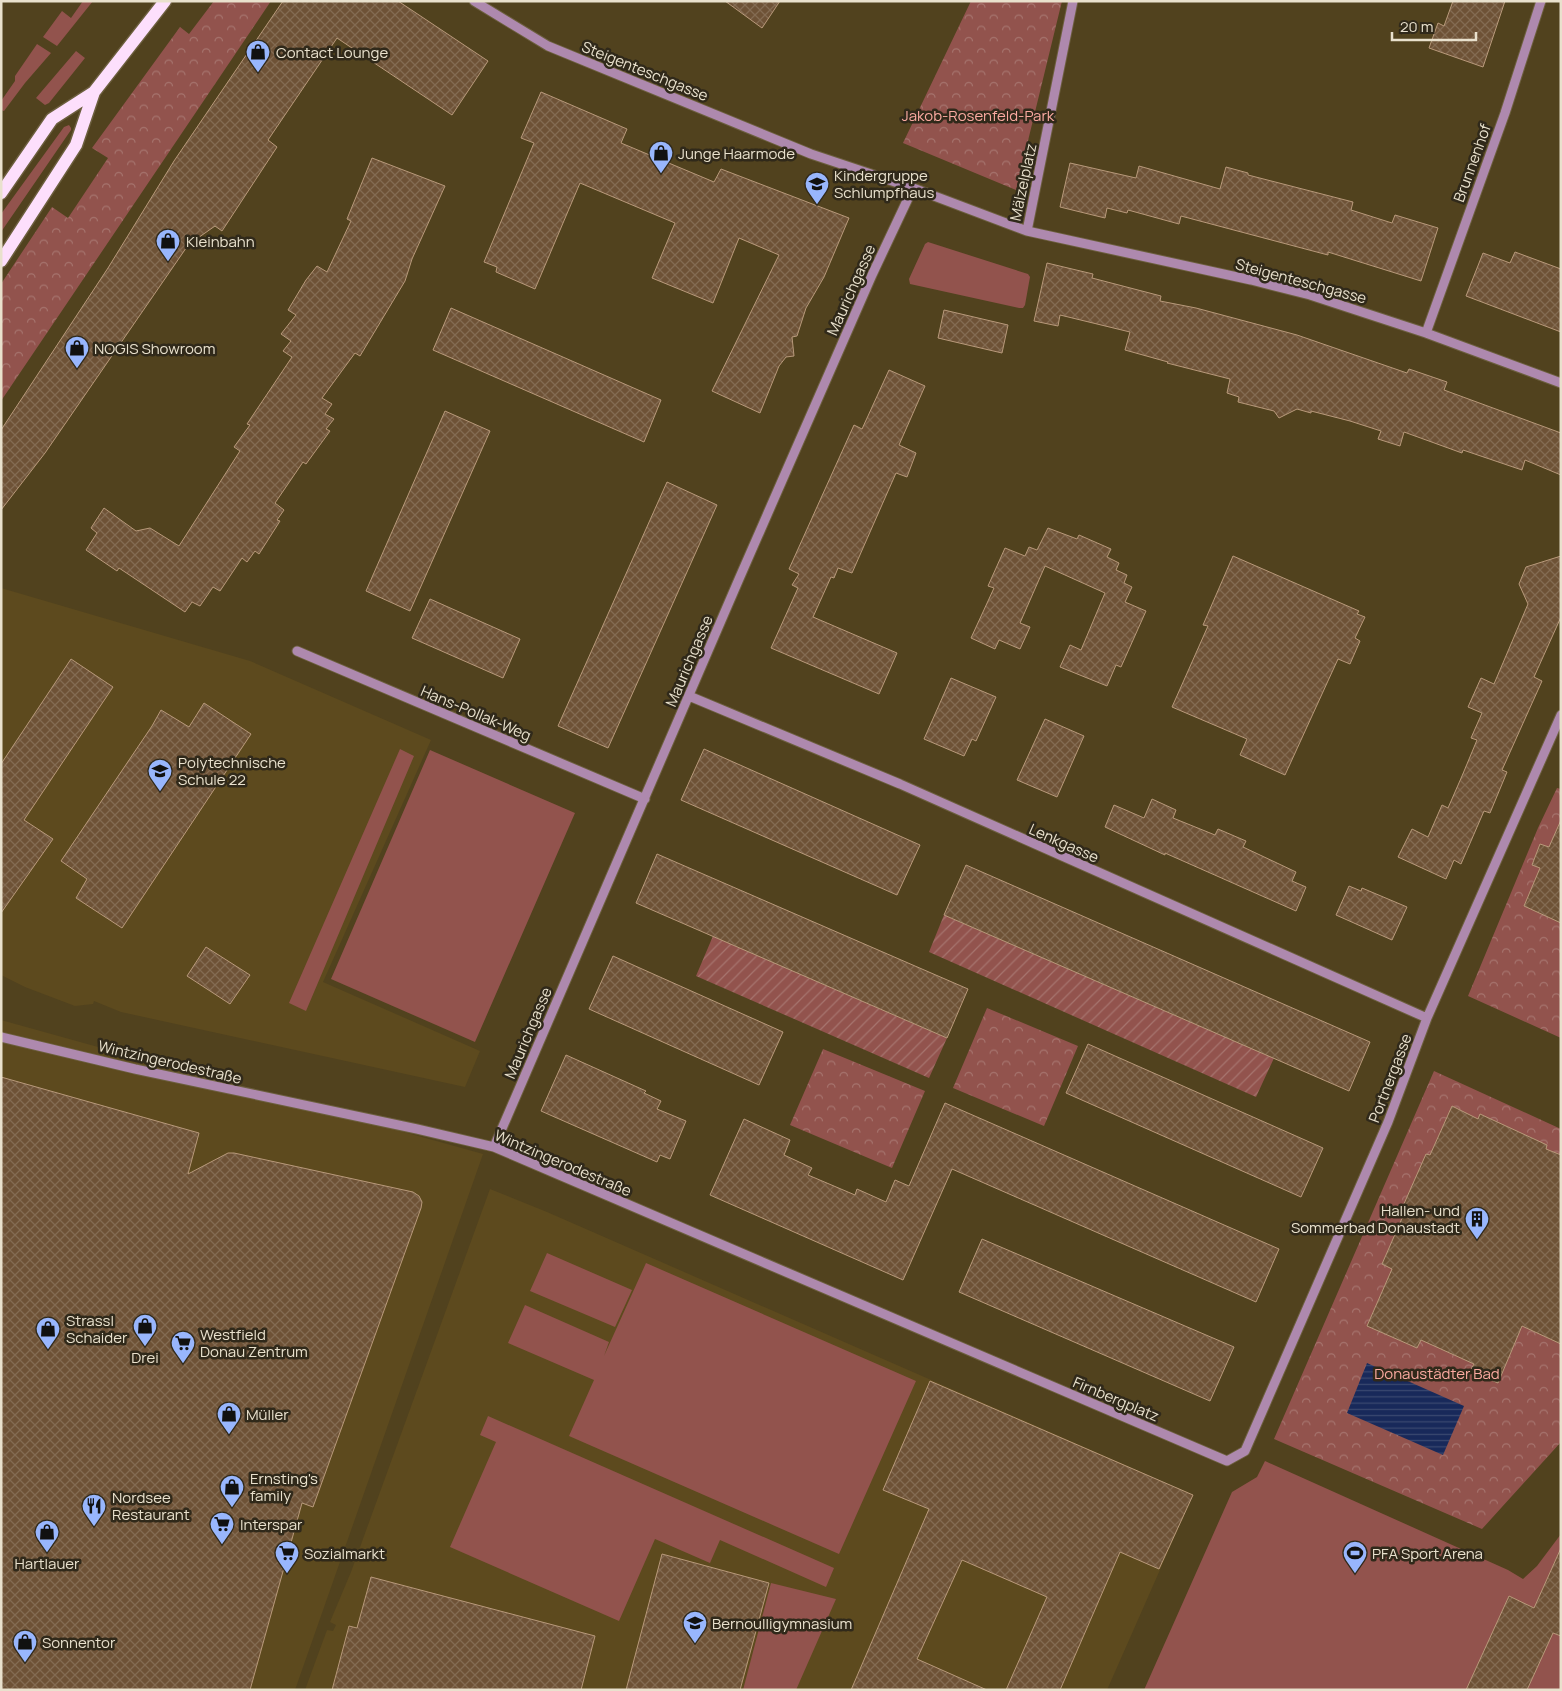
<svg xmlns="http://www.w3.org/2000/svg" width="1562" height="1691" viewBox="0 0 1562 1691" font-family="Manrope,sans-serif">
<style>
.built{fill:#5d4a1e}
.grass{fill:#92534d}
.park{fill:url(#park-crowns)}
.garden{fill:url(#garden-furrows)}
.water{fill:url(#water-rules)}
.building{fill:url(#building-cross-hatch);stroke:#b8997a}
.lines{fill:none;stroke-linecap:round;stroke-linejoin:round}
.minor-casing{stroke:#6c5f3e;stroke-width:11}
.major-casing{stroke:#6c5f3e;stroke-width:15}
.minor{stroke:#ae89ae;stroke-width:9}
.major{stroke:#fddffc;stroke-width:12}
.labels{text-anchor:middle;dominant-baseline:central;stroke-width:5;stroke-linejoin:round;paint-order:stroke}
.poi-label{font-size:15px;fill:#e9e1cd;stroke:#30291a;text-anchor:start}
.street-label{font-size:15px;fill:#e9e1cd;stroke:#30291a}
.park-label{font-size:15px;fill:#fbaaa1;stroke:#30291a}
</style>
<defs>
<pattern id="park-crowns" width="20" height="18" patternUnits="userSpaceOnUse" patternTransform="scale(1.25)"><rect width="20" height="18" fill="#92534d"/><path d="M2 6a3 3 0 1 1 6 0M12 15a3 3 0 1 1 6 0" fill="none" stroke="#a6746e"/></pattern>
<pattern id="garden-furrows" width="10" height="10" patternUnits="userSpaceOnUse" patternTransform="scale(1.25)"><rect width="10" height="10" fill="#92534d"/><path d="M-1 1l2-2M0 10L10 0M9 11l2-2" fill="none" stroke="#a6746e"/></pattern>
<pattern id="water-rules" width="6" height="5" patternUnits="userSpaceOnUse" patternTransform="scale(1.25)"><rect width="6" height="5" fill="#18295a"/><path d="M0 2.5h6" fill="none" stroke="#3a4870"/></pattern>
<pattern id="building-cross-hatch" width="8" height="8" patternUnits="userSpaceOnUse" patternTransform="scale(1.25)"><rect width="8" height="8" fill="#6e5236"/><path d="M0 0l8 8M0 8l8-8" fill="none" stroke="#836b52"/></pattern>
</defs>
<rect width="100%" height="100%" fill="#51421e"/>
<path class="built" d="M1,588L250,661L431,740L323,982L480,1051L465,1087L121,1012L94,1001L93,1004L75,1006L25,987L1,975Z
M1,1020L483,1154L295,1690H1Z
M490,1189L547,1212L1153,1477L1150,1484L1173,1494L1176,1487L1193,1495L1107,1690H305L327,1630L333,1631L336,1625L330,1622L351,1572Z"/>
<path class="grass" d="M83,1H93L57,46L43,37L62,11L71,18Z
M37,44L51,53L25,83L4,111L1,110V101L15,81V76Z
M76,51L85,58L49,103L45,105L36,98Z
M69,125L71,128V130L1,232V214L64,127Z
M928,242L1028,274L1030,277L1025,305L1023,308H1019L910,284L909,279L925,244Z
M400,749L414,756L306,1011L289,1003Z
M430,750L575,813L475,1042L331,979Z
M547,1253L632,1290L615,1327L530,1291Z
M646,1263L916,1381L839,1554L569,1436L594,1380L508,1343L525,1305L609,1342L604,1356Z
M488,1416L834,1568L826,1587L720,1540L710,1563L655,1539L619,1621L450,1547L496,1442L480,1435Z
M1265,1461L1508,1570L1523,1579L1537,1566L1561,1534V1690H1144L1232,1492L1257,1477Z
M771,1583L836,1599L796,1690H743Z"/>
<path class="park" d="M214,1H271L1,401V284L52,207L68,218L108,158L92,148L180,27L189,34Z
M971,1H1062L1016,190L903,143Z
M1557,788L1561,789V1038L1468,996L1538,828Z
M987,1008L1078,1046L1044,1126L953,1088Z
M823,1049L925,1091L892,1168L790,1125Z
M1434,1071L1561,1129V1442L1482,1529L1274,1439Z"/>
<path class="garden" d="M944,915L1274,1058L1256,1097L929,952Z
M713,936L947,1038L929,1078L696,976Z"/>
<path class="water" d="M1367,1363L1464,1406L1443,1455L1347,1413Z"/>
<path class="building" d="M283,1H398L488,61L452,115L337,38L268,140L277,147L222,231L215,226L195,240L193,238L45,453L1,510V430L108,268L174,161Z
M725,1H780L762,28Z
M1453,1H1505L1483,67L1429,48L1438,23L1444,26Z
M541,92L627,129L621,143L714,182L721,169L849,218L824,277L806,308L797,336L792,337L794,356L786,357L779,366L760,413L712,391L779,255L739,238L713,303L652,278L675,223L580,183L535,289L496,272L497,267L484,262L534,143L521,138Z
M372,158L445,186L412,259L405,281L360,356L355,353L322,398L332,404L325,414L334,419L326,429L330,431L306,464L303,462L275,503L284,510L277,520L280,521L259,554L255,551L247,562L242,558L220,591L213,587L200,606L192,602L185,612L119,568L117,571L86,550L97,533L91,528L104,508L136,531L150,528L179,546L240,451L234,447L250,425L247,424L292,357L283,351L291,341L281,334L296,315L288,310L306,280L317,266L327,272L351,221L347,219Z
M1070,163L1136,178L1139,166L1220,189L1226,167L1248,173V175L1353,202L1351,210L1392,223L1395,215L1438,228L1421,281L1328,252V255L1181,216L1179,224L1128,210L1127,213L1107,208L1105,218L1060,207Z
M1515,252L1561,269V332L1466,296L1483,253L1510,263Z
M1047,263L1093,274L1092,278L1161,296L1160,301L1196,308L1297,335L1407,373L1409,369L1447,382L1444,390L1561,433V475L1525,460L1522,470L1463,450L1462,453L1404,432L1400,446L1378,439L1381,431L1350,421L1311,411V413L1297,409L1279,418L1274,411L1238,402L1239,397L1227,393L1230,379L1167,363L1168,362L1125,350L1130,332L1060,315L1058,326L1034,321Z
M451,308L661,400L644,442L433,350Z
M944,310L1008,325L1002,353L938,338Z
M889,370L925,386L899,445L916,453L907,477L896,473L852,573L838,568L834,578L831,577L813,617L897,653L879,694L771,648L798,588L792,585L799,574L789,569L854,425L862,429Z
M445,411L490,431L410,611L366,591Z
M667,482L717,505L608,748L558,726Z
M1048,528L1077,539L1079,535L1111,549L1107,557L1119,563L1116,570L1127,575L1124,583L1132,587L1125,602L1146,611L1121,667L1116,665L1107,686L1060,667L1070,645L1081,650L1105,593L1045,566L1020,623L1030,627L1020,649L999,640L995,649L971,638L994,588L988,586L1005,548L1025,556L1029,547L1037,550Z
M1233,556L1359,611L1357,614L1365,617L1355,638L1360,641L1350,664L1338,659L1285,775L1240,755L1247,739L1172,707L1208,626L1203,625Z
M1561,556V617L1534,677L1542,681L1502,770L1507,772L1490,813L1484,811L1461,864L1454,860L1446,879L1398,857L1412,829L1428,837L1442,805L1448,808L1462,776L1477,740L1471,738L1482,713L1468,707L1481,678L1494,684L1528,604L1519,584L1526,567Z
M430,599L520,639L503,678L412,638Z
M71,659L113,687L24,820L53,839L1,913V764Z
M951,678L996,697L976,741L972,739L964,756L924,739Z
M204,703L251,734L122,928L76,898L87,879L61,861L152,726L161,710L189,727Z
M1045,719L1084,736L1057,797L1017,780Z
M704,749L920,845L897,895L681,800Z
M1152,799L1176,810L1173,818L1215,835L1218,829L1246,841L1243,847L1296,872L1292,881L1306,887L1296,911L1165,853V855L1105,827L1114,805L1144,818Z
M1561,820V923L1524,906L1540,868L1532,865L1540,844L1549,847Z
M657,854L968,989L947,1038L636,903Z
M966,865L1370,1042L1349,1091L944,915Z
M1349,886L1361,891L1362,888L1407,907L1392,940L1336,915Z
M206,947L250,975L230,1004L187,976Z
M613,956L783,1032L759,1085L589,1009Z
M1088,1044L1323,1148L1301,1197L1066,1093Z
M566,1055L646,1091L644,1093L661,1101L657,1109L686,1121L670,1159L660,1155L657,1162L541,1111Z
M1,1077L199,1133L188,1174L228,1153H234L413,1192L419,1196L422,1202L421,1208L313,1507L302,1503L250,1690H1Z
M945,1103L1279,1249L1256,1302L952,1169L903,1280L710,1195L744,1119L790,1140L784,1155L812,1168L808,1175L855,1195L857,1189L886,1202L895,1180L909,1186Z
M1452,1106L1478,1119L1480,1114L1547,1145L1546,1149L1561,1155V1344L1522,1326L1498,1383L1470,1371L1474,1364L1421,1340L1417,1348L1367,1326L1392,1269L1382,1264L1403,1216L1399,1215L1426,1154L1430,1155Z
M982,1239L1234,1347L1210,1401L959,1292Z
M930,1381L1193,1495L1159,1569L1120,1552L1060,1690H1006L1047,1597L962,1560L917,1659L987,1690H851L929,1509L883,1490Z
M1561,1548V1636L1553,1633L1527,1690H1466L1509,1596L1534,1608Z
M662,1554L769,1583L740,1690H626Z
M371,1577L595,1636L581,1690H332L349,1626L357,1628Z"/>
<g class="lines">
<defs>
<path id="minor" d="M474,1L548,46L811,154L913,188L1027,231L1251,280L1310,295L1426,333L1561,383
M1027,231L1073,1
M1426,333L1505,113L1541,1
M297,651L645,799
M689,696L900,784L1427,1018
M1,1037L135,1069L417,1129L494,1147L1227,1461L1245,1451L1388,1122L1427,1018L1561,715
M494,1147L739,579L872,275L913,188"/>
<path id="major" d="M1,193L52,119L94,92
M1,261L76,145L94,92L165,1"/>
</defs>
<use href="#minor" class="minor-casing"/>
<use href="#major" class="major-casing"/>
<use href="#minor" class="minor"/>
<use href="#major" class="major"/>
</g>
<defs>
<symbol id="shop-pin" viewBox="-11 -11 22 30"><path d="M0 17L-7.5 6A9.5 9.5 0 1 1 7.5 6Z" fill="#98b6fd" stroke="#30291a"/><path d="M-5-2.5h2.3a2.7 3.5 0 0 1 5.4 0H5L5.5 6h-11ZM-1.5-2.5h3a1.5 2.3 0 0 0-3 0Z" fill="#111"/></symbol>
<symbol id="school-pin" viewBox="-11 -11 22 30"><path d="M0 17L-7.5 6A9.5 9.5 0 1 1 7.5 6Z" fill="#98b6fd" stroke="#30291a"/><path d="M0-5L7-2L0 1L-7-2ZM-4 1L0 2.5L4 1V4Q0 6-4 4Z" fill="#111"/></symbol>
<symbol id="building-pin" viewBox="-11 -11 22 30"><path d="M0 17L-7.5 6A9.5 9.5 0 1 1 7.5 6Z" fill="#98b6fd" stroke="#30291a"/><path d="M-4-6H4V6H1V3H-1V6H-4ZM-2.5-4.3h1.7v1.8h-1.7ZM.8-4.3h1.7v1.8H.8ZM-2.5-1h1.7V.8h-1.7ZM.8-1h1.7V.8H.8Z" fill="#111"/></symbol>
<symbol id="supermarket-pin" viewBox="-11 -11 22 30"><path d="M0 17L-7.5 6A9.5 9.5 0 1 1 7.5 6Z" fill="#98b6fd" stroke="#30291a"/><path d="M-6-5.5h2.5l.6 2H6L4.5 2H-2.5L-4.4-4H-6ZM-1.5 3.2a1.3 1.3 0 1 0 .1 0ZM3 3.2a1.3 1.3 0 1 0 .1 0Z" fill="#111"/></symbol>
<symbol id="restaurant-pin" viewBox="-11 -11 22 30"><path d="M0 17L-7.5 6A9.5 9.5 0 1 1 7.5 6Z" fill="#98b6fd" stroke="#30291a"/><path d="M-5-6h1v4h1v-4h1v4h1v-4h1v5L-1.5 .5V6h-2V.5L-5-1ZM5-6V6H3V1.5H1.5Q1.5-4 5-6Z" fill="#111"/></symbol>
<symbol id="stadium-pin" viewBox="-11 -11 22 30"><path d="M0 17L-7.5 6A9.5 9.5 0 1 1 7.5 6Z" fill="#98b6fd" stroke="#30291a"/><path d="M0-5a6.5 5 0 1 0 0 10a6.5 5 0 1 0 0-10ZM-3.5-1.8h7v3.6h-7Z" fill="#111"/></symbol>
</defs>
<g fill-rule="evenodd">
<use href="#shop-pin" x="244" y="38" width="28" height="38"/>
<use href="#shop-pin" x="647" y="139" width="28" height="38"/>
<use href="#school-pin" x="803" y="170" width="28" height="38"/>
<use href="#shop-pin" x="154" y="227" width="28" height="38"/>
<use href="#shop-pin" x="63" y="334" width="28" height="38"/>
<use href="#school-pin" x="146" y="757" width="28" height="38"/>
<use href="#building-pin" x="1463" y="1205" width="28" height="38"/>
<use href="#shop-pin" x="131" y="1312" width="28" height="38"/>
<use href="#shop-pin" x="34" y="1315" width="28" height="38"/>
<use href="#supermarket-pin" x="169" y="1329" width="28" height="38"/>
<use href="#shop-pin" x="215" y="1400" width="28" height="38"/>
<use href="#shop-pin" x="218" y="1473" width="28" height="38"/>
<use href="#restaurant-pin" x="80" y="1492" width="28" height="38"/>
<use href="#supermarket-pin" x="208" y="1510" width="28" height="38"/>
<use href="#shop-pin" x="33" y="1518" width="28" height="38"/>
<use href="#supermarket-pin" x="273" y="1539" width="28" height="38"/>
<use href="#stadium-pin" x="1341" y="1539" width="28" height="38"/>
<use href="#school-pin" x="681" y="1609" width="28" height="38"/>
<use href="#shop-pin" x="11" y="1628" width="28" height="38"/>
</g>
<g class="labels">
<g class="poi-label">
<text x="276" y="52">Contact Lounge</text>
<text x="678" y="153">Junge Haarmode</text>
<text x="834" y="175">Kindergruppe<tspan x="834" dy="17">Schlumpfhaus</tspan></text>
<text x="186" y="241">Kleinbahn</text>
<text x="94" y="348">NOGIS Showroom</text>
<text x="178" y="762">Polytechnische<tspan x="178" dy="17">Schule 22</tspan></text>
<text x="1460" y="1210" text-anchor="end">Hallen- und<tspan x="1460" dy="17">Sommerbad Donaustadt</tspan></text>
<text x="66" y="1320">Strassl<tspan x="66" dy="17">Schaider</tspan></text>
<text x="200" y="1334">Westfield<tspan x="200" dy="17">Donau Zentrum</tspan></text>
<text x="145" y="1357" text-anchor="middle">Drei</text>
<text x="246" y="1414">Müller</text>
<text x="250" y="1478">Ernsting's<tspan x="250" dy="17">family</tspan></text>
<text x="112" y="1497">Nordsee<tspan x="112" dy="17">Restaurant</tspan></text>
<text x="240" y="1524">Interspar</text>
<text x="304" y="1553">Sozialmarkt</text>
<text x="1372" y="1553">PFA Sport Arena</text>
<text x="47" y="1563" text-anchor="middle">Hartlauer</text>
<text x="712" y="1623">Bernoulligymnasium</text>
<text x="42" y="1642">Sonnentor</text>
</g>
<g class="street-label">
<text transform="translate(645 71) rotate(22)">Steigenteschgasse</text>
<text transform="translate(1472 163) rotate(-70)">Brunnenhof</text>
<text transform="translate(1023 182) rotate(-78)">Mälzelplatz</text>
<text transform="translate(1301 281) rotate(15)">Steigenteschgasse</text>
<text transform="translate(851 290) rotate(-66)">Maurichgasse</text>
<text transform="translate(689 661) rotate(-67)">Maurichgasse</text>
<text transform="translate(476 713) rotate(23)">Hans-Pollak-Weg</text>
<text transform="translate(1064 843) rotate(24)">Lenkgasse</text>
<text transform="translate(528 1033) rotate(-67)">Maurichgasse</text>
<text transform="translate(170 1062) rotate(13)">Wintzingerodestraße</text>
<text transform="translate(1390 1078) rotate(-69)">Portnergasse</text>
<text transform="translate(563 1163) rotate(23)">Wintzingerodestraße</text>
<text transform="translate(1116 1399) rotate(23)">Firnbergplatz</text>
</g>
<g class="park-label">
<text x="978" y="115">Jakob-Rosenfeld-Park</text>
<text x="1437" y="1373">Donaustädter Bad</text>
</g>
</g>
<rect width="1562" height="1691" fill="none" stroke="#e9e1cd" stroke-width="5"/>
<path d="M1392 32v8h84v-8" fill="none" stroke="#e9e1cd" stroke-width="2.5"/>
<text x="1400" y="32" font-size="15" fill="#e9e1cd" stroke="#30291a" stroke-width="4" paint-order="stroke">20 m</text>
</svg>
